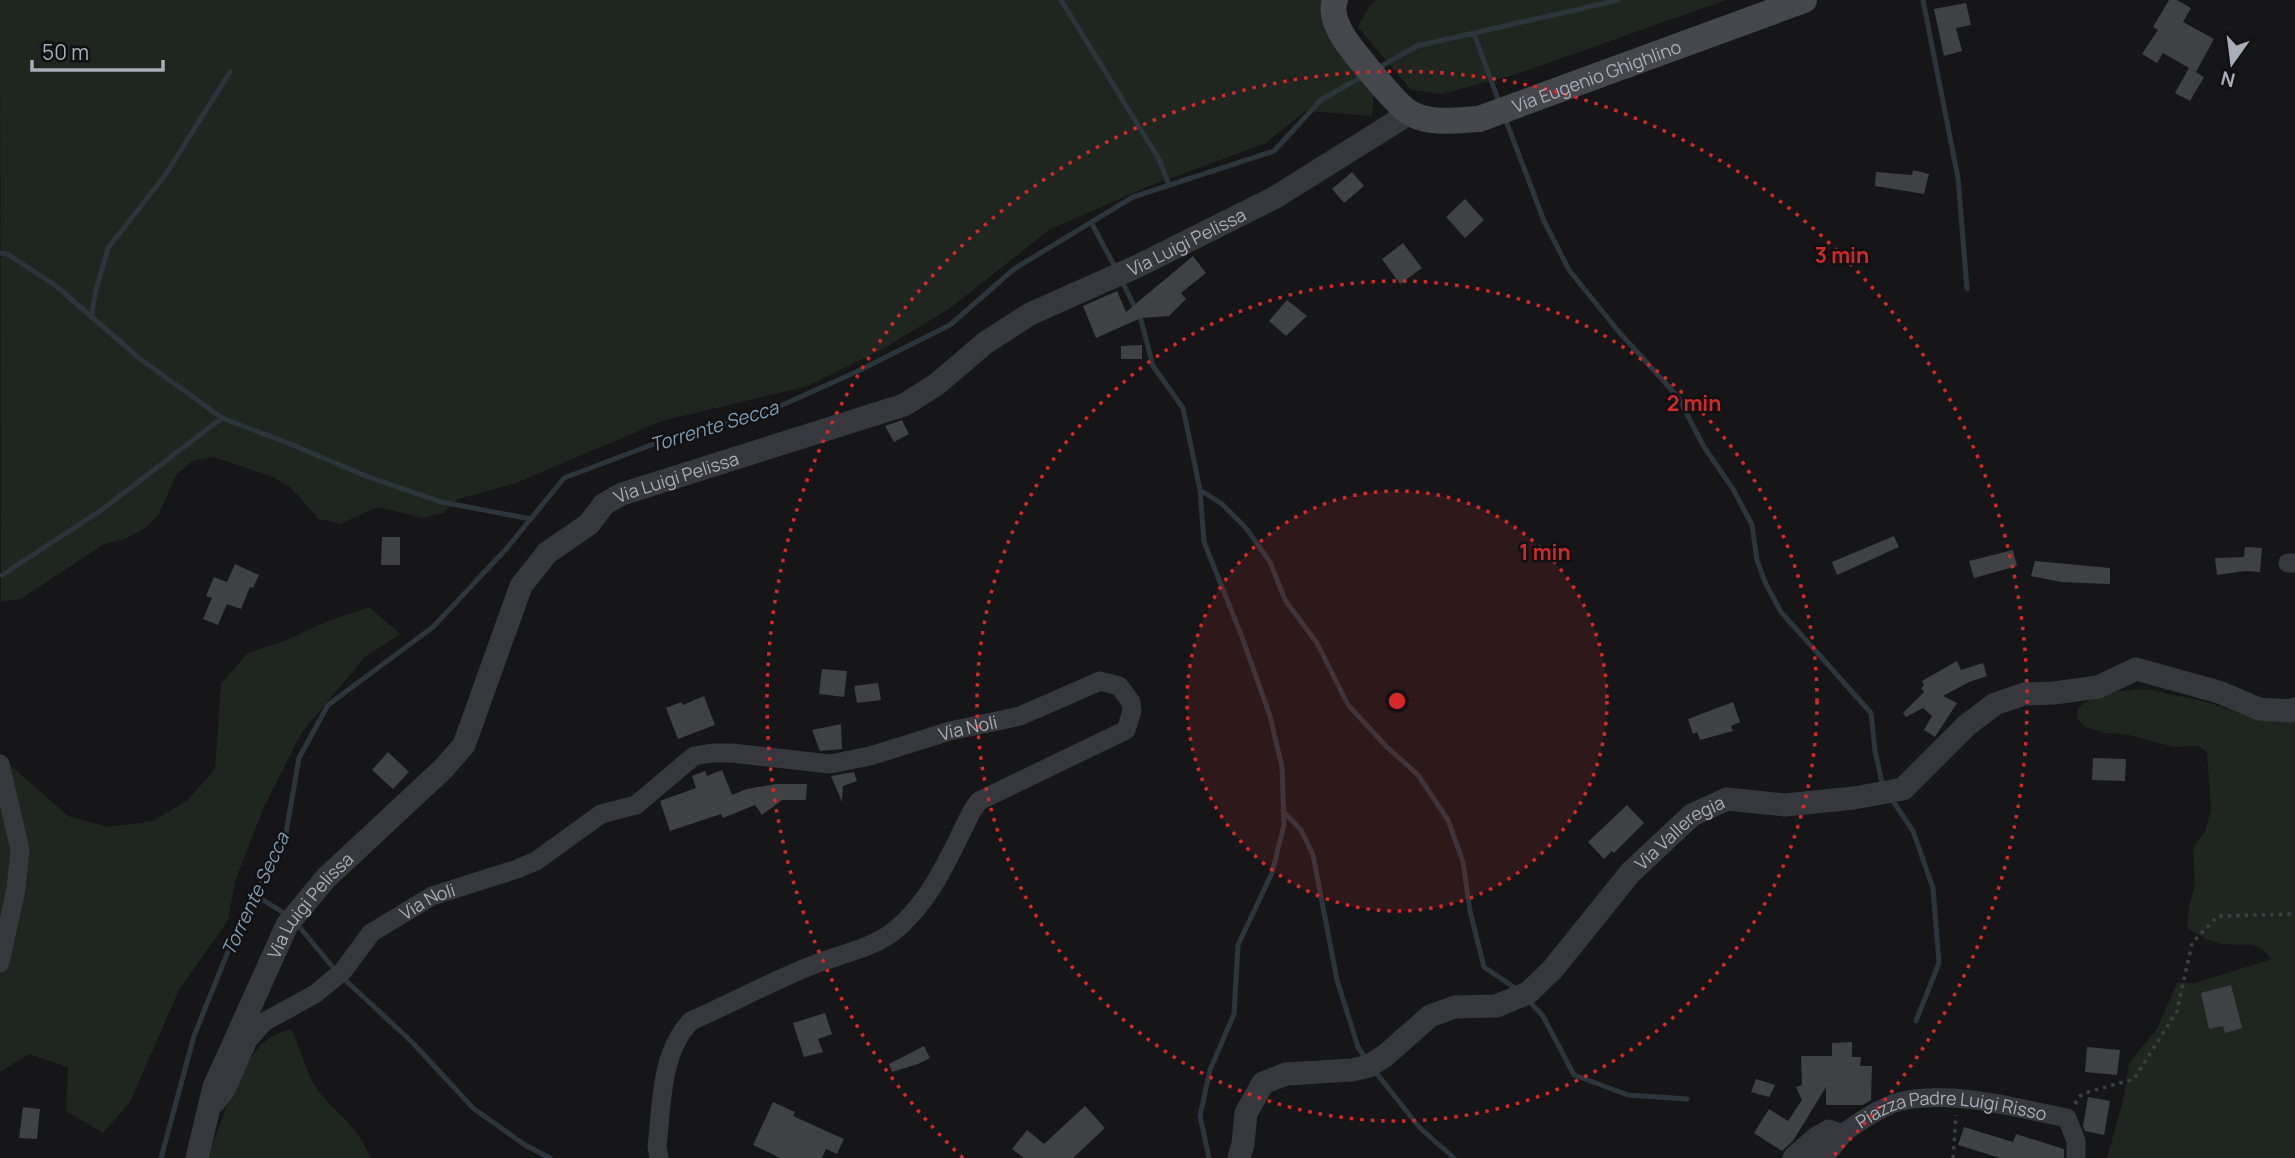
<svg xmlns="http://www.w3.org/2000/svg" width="2295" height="1158" viewBox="0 0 2295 1158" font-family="Manrope,sans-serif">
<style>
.green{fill:#1e261f}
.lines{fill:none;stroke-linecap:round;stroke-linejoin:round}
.stream{stroke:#2c353c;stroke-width:5}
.building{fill:#404145}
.path{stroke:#3d3f44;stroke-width:3.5;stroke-dasharray:3.5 5;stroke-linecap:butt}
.minor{stroke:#37383d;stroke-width:19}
.tertiary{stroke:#37383d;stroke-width:23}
.secondary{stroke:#45474d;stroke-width:26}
.ring{fill:none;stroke:#d62828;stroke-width:3.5;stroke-dasharray:3.5 7}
.labels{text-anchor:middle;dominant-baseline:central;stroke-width:5;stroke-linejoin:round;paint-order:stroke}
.street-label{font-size:18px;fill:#a8adb8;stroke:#111113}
.water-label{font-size:19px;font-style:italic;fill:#7f9bb3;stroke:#111113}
.centre{fill:#d62828;stroke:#111113;stroke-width:3.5}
.ring-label{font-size:21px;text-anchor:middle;font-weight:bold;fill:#d62828;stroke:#111113;stroke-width:5;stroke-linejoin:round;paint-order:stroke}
</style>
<rect width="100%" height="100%" fill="#161618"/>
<path class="green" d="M0,0H1323L1374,95L1372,116L1306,111L1264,144L1149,186L1049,230L949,309L881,350L808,386L662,421L516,483L458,499L443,513L423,518L378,507L340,524L319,519L290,487L273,477L214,457L193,461L176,475L159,514L144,529L125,539L104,544L21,599L1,602Z
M1376,0H1726L1517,74L1441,94L1411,90L1358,27L1368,8Z
M369,607L400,634L365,657L302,732L264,807L235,881L228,920L179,990L130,1102L103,1133L66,1111L68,1067L29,1054L0,1072V767L9,764L68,816L109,827L153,821L188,800L215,769L221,684L248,653L287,640L325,622Z
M2146,689C2169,694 2193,698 2216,705C2252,716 2255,727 2295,716V1158H2107L2124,1096L2129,1063L2157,1029L2177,983H2195L2272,959L2263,950L2253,945L2221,944L2206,939L2187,928L2189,906L2195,884L2193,850L2198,840L2205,832L2211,810L2207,752L2198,746L2174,747L2129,735L2106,733L2085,727L2077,719L2078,708C2095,692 2124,690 2146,689Z
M291,1029C301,1049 305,1070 317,1089C328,1105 343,1115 354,1130C361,1138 366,1148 371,1158H209C216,1130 242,1063 262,1044C270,1036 280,1032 291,1029Z"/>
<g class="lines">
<path class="stream" d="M1061,0L1159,159L1169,185
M1923,0L1958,178L1967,289
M1474,34L1499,102
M1378,68L1417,46L1619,0
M1505,118L1544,221L1569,270L1619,332L1678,397L1704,447L1733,489L1752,525L1757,560L1765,582L1781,612L1871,713L1875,751L1883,787
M1091,222L1116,269
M0,253L7,254L55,285L139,358L222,418L288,443L366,476L441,502L531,519
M1122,281L1141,320L1153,366L1183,408L1200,490L1204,542L1242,637L1270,716L1282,767L1284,825L1272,873L1238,945L1234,1014L1210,1070L1200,1116L1209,1158
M91,317L96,290L108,248L166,174L230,72
M1200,490L1222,504L1246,528L1270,562L1285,600L1317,643L1348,705L1386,746L1418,775L1448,820L1463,862L1470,911L1484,967L1518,990
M2,575L100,511L222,418
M1891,798L1913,831L1933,888L1939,963L1916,1021
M1283,811L1301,830L1313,855L1337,980L1358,1047L1366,1059
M255,895L287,915
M297,924L335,970
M342,977L412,1042L473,1108L525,1145L550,1158
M1527,999L1543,1016L1574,1075L1628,1095L1687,1099
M1374,1070L1419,1127L1454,1158
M161,1158L194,1036L235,934L285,839L299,758L328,705L433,627L507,548L564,478L667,439L760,415L856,372L950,325L1014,269L1133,197L1274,151L1321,100L1363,76"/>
</g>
<path class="building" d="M2169,0H2177L2191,8L2183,22L2214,39L2196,72L2163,53L2157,63L2142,54L2158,30L2153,27Z
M1966,3L1971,25L1956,28L1962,51L1944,56L1934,9Z
M2189,68L2204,77L2190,101L2175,93Z
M1913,170L1929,174L1924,194L1875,186L1876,172L1912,175Z
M1352,172L1364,186L1344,203L1332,189Z
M1465,199L1484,220L1465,238L1446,217Z
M1403,243L1422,268L1400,284L1382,259Z
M1193,256L1206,273L1181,293L1186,299L1169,316L1141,318L1096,338L1083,306L1117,291L1126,312Z
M1287,300L1307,316L1286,336L1269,321Z
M1142,345V359H1121V346Z
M902,420L909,434L894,442L885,426Z
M1894,536L1899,547L1837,575L1832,562Z
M382,537H400V565H381Z
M2245,547L2262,548L2260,572L2245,571L2217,575L2215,558L2244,557Z
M2013,550L2017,566L1974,578L1969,561Z
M2035,561L2110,568V584L2061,582L2031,576Z
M235,564L259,575L253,588L250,587L241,609L227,604L218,625L203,619L212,598L206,596L214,577L227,582Z
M1957,661L1961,670L1983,663L1987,676L1969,682L1943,696L1957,703L1935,737L1924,730L1932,716L1923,708L1906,717L1903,713L1924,692L1921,688L1924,685L1922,681Z
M822,669L847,671L844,697L819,694Z
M878,683L881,700L857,703L854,686Z
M704,696L715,725L678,739L666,708L681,702L683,705Z
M1733,702L1740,722L1731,726L1733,731L1700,740L1697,732L1693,734L1688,719Z
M841,724L842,749L820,751L812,730Z
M388,752L409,772L393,789L372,770Z
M2093,758L2126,759L2125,781L2092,780Z
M722,770L732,795L747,789L776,784H807L806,800H782L762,815L755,805L723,818L721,814L670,831L660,801L696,788L692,776L705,771L707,776Z
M854,772L857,781L843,786L842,802L831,776Z
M1627,805L1644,823L1614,853L1612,851L1604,859L1588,842Z
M2231,985L2242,1028L2225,1033L2223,1026L2209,1029L2201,993Z
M825,1013L832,1034L818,1039L823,1052L804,1057L793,1023Z
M1852,1042V1057H1861L1860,1066H1872L1871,1100L1863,1105H1826V1087L1793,1141L1782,1151L1754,1133L1769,1109L1788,1121L1802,1100L1796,1087L1802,1085L1801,1056H1832V1043Z
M924,1046L930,1058L918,1064L892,1072L889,1064Z
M2087,1047L2120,1050L2117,1075L2085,1072Z
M1756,1079L1775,1085L1769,1097L1751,1092Z
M2088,1097L2110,1101L2104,1135L2085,1131L2083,1126Z
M773,1102L795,1112L793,1116L844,1139L837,1154L826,1149L822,1158H780L753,1145Z
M1085,1106L1105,1128L1073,1158H1024L1012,1149L1027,1130L1044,1144Z
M23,1107L40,1109L37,1139L19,1138Z
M1964,1127L2013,1142L2016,1134L2064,1149V1158H2000L1958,1145Z"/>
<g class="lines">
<path class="path" d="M2075,1104L2080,1096L2085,1093L2134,1079L2177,1011L2192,943L2218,916L2295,914
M1953,1158L1956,1115"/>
<g class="minor">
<path d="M2288,563H2295"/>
<path d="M0,764L20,850L16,889L0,963"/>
<path id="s1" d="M208,1105L216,1103L226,1090L248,1040L264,1022L315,994L343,971L371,933L432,896L517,869L536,861L601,814L636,805L694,756L712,753H732L830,764L870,756L950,731L1020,716L1100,681L1119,686L1131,702L1132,711L1126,730L979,801L972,811C950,854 932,901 893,932C870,949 840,954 813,965C772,981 732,1003 691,1021C660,1053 662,1105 657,1147L659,1158"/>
<path id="s2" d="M1840,1135C1860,1122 1883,1104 1907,1100C1959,1091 2015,1108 2067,1118L2076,1141V1158"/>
</g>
<g class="tertiary">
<path id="s3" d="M197,1158L214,1087L287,925L326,878L443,769L464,745L521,586L547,553L589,524L604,504L622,494L904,405L937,384L985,343L1030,314L1140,265L1274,198L1410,113"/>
<path id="s4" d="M1239,1158L1243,1144L1246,1113L1263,1083L1286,1074L1352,1070L1369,1066L1386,1055L1430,1016L1455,1007L1496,1006L1528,993L1552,970L1631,872L1692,815L1727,799L1785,805L1854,798L1903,789L1967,725L1995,704L2024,694L2054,693L2098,687L2136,669L2219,692L2259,709L2290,711L2295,709"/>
<path d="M1794,1158L1818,1137L1829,1131L1840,1135L1821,1158"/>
</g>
<path class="secondary" id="s5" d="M1335,0C1331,10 1335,21 1340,31C1346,44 1397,106 1410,113C1431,125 1457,120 1479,119L1804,0"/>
</g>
<circle cx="1397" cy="701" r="210" fill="#d62828" fill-opacity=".12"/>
<g class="ring">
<circle cx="1397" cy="701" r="210"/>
<circle cx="1397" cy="701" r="420"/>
<path d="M963 1158A630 630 0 1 1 1831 1158"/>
</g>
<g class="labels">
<g class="street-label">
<text stroke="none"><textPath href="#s5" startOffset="336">Via Eugenio Ghighlino</textPath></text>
<text stroke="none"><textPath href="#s3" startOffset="1435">Via Luigi Pelissa</textPath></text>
<text stroke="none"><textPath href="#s3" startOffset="868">Via Luigi Pelissa</textPath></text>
<text stroke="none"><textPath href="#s1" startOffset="898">Via Noli</textPath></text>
<text stroke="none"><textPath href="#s4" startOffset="592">Via Valleregia</textPath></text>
<text stroke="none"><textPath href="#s1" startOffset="310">Via Noli</textPath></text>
<text stroke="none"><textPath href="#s3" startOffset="280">Via Luigi Pelissa</textPath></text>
<text stroke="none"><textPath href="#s2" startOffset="119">Piazza Padre Luigi Risso</textPath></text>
</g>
<g class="water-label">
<text transform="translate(714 426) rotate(-17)">Torrente Secca</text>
<text transform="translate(255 894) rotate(-65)">Torrente Secca</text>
</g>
</g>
<circle cx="1397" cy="701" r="10" class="centre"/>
<g class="ring-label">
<text x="1842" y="263">3 min</text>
<text x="1694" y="411">2 min</text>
<text x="1545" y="560">1 min</text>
</g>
<g transform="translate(2232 63) rotate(194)" stroke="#111113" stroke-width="5" paint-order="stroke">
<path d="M0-5L12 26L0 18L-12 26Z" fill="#a8adb8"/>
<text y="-10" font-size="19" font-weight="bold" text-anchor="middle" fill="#a8adb8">N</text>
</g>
<path d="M32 60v10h131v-10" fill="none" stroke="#a8adb8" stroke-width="3.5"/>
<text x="42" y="60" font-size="21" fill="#a8adb8" stroke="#111113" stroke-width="5" paint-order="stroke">50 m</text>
</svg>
